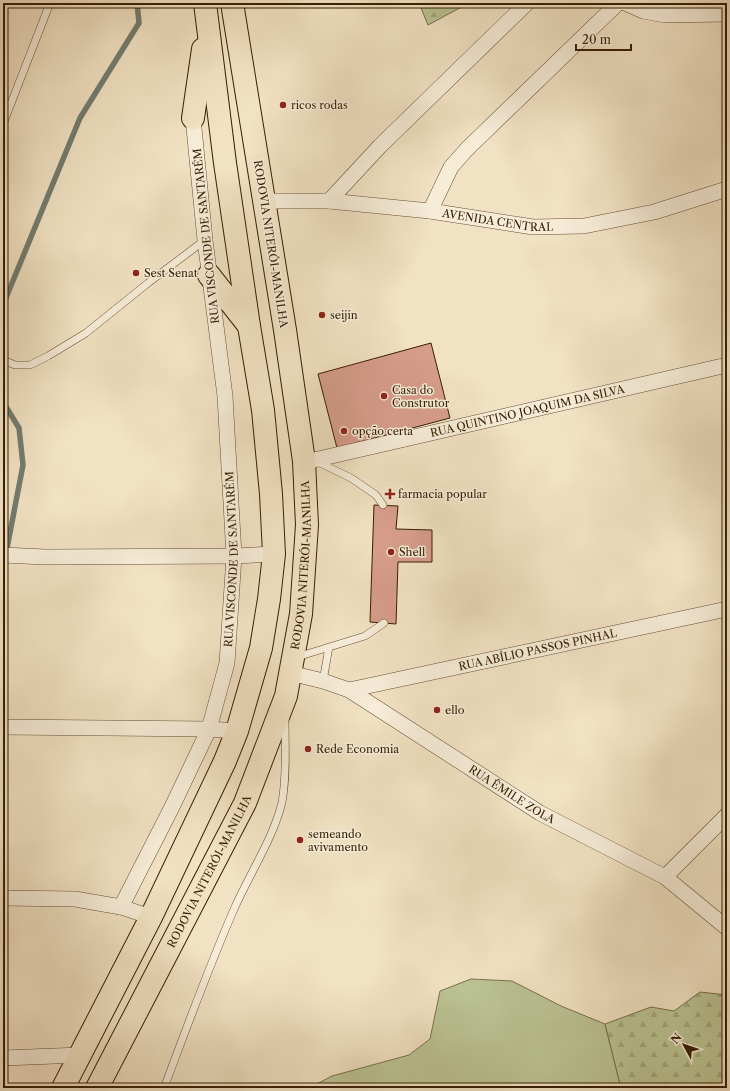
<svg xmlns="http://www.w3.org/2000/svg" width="730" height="1091" viewBox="0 0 730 1091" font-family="'Libre Caslon Text',serif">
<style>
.grass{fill:#bbc393;stroke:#79704b}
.forest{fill:url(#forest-firs);stroke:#79704b}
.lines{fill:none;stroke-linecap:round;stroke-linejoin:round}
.stream{stroke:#737d70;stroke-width:5.5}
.building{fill:#d79d8c;stroke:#371e03}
.service-casing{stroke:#664f33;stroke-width:8}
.minor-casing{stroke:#664f33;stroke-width:16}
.trunk-casing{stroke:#371e03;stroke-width:24}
.service{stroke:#f6ecd8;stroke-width:7}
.minor{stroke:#f6ecd8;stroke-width:15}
.trunk{stroke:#f1e2c3;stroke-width:22}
.poi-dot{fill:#8f2418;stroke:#f6ecd8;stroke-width:1.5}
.labels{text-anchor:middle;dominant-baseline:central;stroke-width:3;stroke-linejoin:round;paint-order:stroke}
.poi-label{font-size:11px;fill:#371e03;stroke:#f6ecd8;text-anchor:start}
.street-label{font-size:11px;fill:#371e03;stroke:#f6ecd8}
</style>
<defs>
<pattern id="forest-firs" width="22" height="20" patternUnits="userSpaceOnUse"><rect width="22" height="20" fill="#bbc393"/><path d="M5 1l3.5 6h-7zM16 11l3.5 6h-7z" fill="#a1a77d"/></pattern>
</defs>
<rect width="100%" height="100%" fill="#f1e2c3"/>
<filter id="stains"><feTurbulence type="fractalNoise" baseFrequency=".005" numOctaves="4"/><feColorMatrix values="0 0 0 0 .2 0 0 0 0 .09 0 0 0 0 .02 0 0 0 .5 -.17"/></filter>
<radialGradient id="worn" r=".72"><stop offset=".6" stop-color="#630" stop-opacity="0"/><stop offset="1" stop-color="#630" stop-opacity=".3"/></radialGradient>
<path class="grass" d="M471,979L512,981L561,1006L605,1024L621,1088H309L332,1076L409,1055L430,1039L440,991Z"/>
<path class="forest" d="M419,3H469L428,25Z
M700,992L727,995V1088H621L605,1024L651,1007L674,1011Z"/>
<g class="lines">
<path class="stream" d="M3,305L80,118L139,23L137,3
M3,402L19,428L23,465L3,569"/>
</g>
<path class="building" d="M431,343L450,418L337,448L318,374Z
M374,505L398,506L396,529L432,530V562H398L396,624L370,622Z"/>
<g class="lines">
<defs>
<path id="service" d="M3,124L50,3
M3,360L15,365H30L48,356L86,333L148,283L205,240
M316,461L351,478L376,495L383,505
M297,657L365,636L384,623
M323,681L329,647
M164,1088C187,1027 209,966 235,907C250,873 274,837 282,802C287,776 285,746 285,720"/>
<g id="minor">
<path d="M625,3L643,11L665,15L727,14"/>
<path id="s1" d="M264,201H329L430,211L533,227L584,226L654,212L727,189"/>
<path d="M329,201L380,146L527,3"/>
<path d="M430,211L451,167L467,149L618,3"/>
<path id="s2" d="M304,461L314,460L727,365"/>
<path d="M3,555L45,557L234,556L274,554"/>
<path id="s3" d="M290,673L323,681L349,690L540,813L665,877L727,928"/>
<path id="s4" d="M349,690L727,609"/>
<path d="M3,727L209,729L237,731"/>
<path d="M665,877L727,815"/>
<path d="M3,898L75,899L121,907L151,917"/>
<path id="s5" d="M121,907L172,807L209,729L227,663L234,556L225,396L205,240L193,118"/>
<path d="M3,1058L81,1055"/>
</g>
<g id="trunk">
<path d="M193,118L203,49"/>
<path d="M209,275L249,326"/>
<path d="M63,1088L151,917L225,761L237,731L261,648L269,599L274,554L271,494L263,410L249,326L225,163L205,3"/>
<path id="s6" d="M97,1088L245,803L286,696L301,614L307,525L304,461L285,330L232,3"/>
</g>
</defs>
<use href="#service" class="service-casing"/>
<use href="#minor" class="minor-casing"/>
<use href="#trunk" class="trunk-casing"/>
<use href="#service" class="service"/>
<use href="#minor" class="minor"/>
<use href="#trunk" class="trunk"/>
</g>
<g class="poi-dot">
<circle cx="283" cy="105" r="4"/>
<circle cx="136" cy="273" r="4"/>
<circle cx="322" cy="315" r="4"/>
<circle cx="384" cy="396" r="4"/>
<circle cx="344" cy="431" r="4"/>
<path d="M388 488h4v4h4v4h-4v4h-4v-4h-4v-4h4z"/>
<circle cx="391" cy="552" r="4"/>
<circle cx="437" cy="710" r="4"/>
<circle cx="308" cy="749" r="4"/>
<circle cx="300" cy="840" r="4"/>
</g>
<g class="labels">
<g class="poi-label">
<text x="291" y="105">ricos rodas</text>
<text x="144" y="273">Sest Senat</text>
<text x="330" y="315">seijin</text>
<text x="392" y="390">Casa do<tspan x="392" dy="13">Construtor</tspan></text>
<text x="352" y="431">opção certa</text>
<text x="398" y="494">farmacia popular</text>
<text x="399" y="552">Shell</text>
<text x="445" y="710">ello</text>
<text x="316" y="749">Rede Economia</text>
<text x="308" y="834">semeando<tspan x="308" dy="13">avivamento</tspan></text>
</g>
<g class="street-label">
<text stroke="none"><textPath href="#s1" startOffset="235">AVENIDA CENTRAL</textPath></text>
<text transform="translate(206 236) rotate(-96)">RUA VISCONDE DE SANTARÉM</text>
<text transform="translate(271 244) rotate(81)">RODOVIA NITERÓI-MANILHA</text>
<text stroke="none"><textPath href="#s2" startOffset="229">RUA QUINTINO JOAQUIM DA SILVA</textPath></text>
<text stroke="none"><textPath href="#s5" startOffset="371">RUA VISCONDE DE SANTARÉM</textPath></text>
<text stroke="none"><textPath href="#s6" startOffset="568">RODOVIA NITERÓI-MANILHA</textPath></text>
<text stroke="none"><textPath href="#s4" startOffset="193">RUA ABÍLIO PASSOS PINHAL</textPath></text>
<text stroke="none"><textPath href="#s3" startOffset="255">RUA ÊMILE ZOLA</textPath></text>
<text stroke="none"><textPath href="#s6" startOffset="244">RODOVIA NITERÓI-MANILHA</textPath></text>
</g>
</g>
<rect width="730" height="1091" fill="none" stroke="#f1e2c3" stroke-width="16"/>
<rect x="4" y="4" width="722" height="1083" fill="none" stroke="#371e03" stroke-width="2"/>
<rect x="8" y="8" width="714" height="1075" fill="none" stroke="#371e03"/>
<g transform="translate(684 1045) rotate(310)" stroke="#f6ecd8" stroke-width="3" paint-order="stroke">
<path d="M0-3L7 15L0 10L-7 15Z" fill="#371e03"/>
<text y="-6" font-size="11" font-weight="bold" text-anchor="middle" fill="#371e03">N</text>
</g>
<path d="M576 44v6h55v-6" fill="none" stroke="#371e03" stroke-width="2"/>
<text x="582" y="44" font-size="12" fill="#371e03" stroke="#f6ecd8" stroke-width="3" paint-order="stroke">20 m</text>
<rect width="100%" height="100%" filter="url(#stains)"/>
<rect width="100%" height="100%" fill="url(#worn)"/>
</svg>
